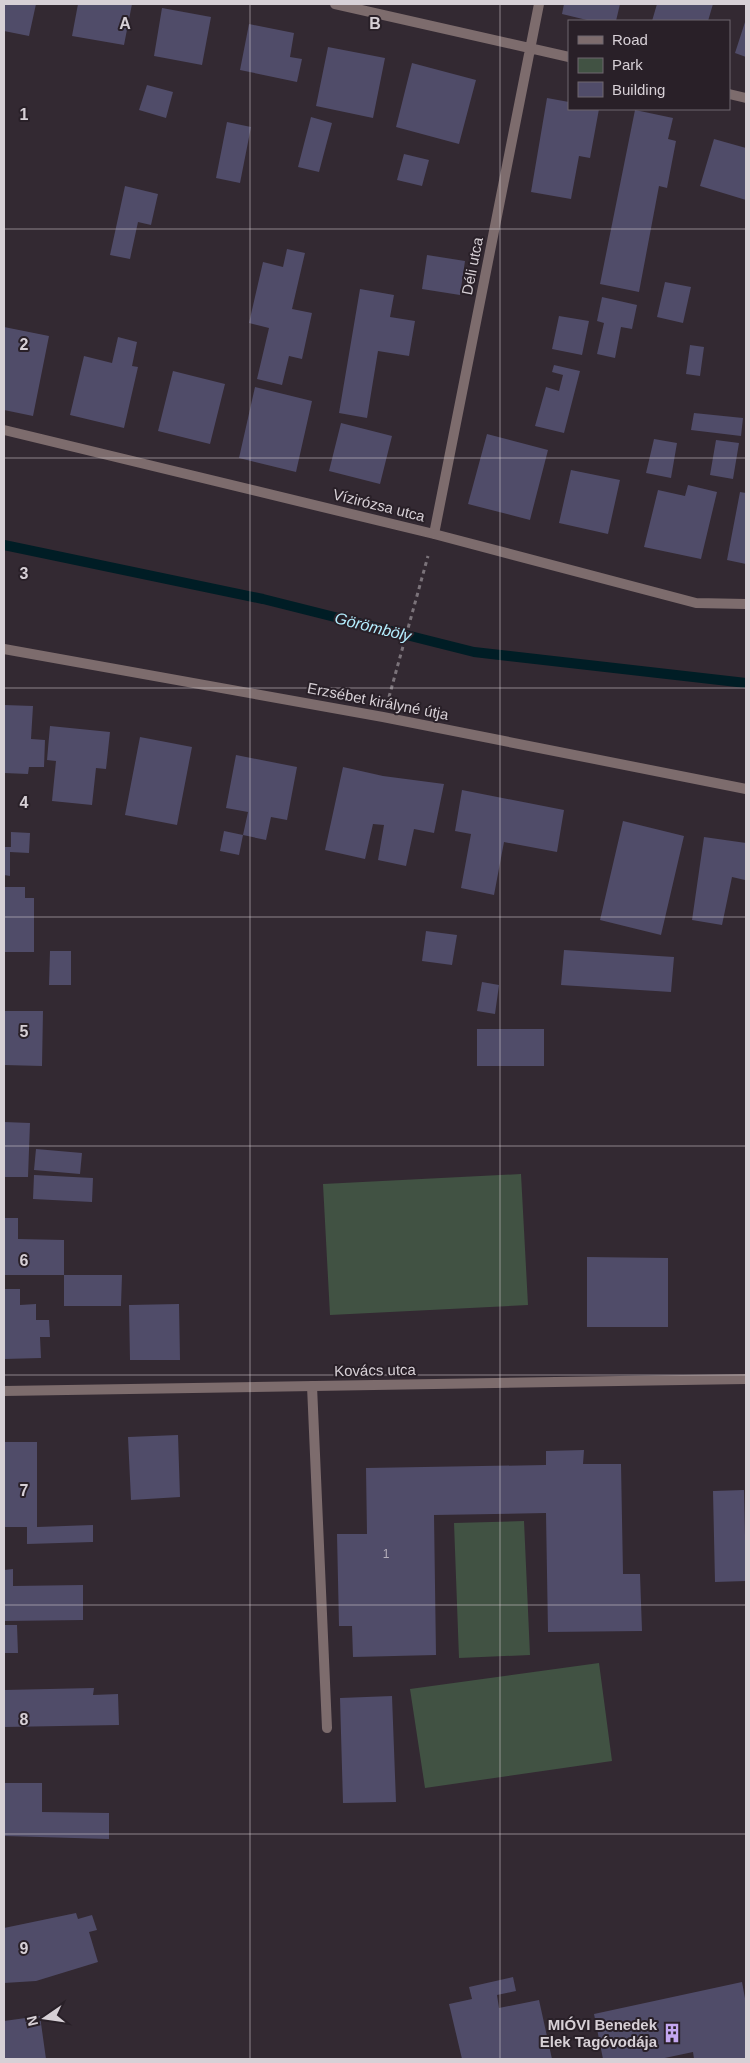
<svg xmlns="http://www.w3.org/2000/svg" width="750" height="2063" viewBox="0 0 750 2063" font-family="Arial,sans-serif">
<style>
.green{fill:#415243}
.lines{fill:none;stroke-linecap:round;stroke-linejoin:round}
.stream{stroke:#001d25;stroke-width:10}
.building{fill:#504c69}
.path{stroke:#7b737a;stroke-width:3;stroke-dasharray:4 4;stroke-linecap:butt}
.lane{stroke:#7d6c6d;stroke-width:10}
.street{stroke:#7d6c6d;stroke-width:10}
.grid{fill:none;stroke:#d7d0d6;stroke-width:1;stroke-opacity:0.55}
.labels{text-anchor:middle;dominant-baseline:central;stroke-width:4;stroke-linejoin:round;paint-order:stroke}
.number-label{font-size:12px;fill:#b5afbb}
.street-label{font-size:15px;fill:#d7d0d6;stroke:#292028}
.poi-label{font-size:15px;font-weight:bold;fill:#d7d0d6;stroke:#292028;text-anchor:end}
.water-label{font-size:16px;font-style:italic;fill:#b3edfe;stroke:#292028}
.grid-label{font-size:16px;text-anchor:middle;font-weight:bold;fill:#d7d0d6;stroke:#292028;stroke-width:4;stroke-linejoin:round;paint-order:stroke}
</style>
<rect width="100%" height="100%" fill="#332932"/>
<path class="green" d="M521,1174L528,1305L330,1315L323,1184Z
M524,1521L530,1655L459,1658L454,1523Z
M599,1663L612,1761L425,1788L410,1689Z"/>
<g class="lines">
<path class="stream" d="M4,545L263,599L474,652L746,683"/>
</g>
<path class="building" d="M4,4H36L29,36L4,31Z
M78,4H132L124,45L72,36Z
M564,4H620L616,21H591L562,14Z
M657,4H713L708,21H652Z
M162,8L211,17L202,65L154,56Z
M746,19V57L735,53Z
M249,24L294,33L290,57L302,59L297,82L240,70Z
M328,47L385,58L373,118L316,106Z
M412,63L476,80L459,144L396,127Z
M147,85L173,92L166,118L139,110Z
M547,98L569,102V109H599L590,158L579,156L571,199L531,192Z
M635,110L673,118L668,139L676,141L667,188L659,186L639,292L600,284Z
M311,117L332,123L319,172L298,167Z
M227,122L251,127L240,183L216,178Z
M714,139L746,148V200L700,186Z
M404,154L429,160L422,186L397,180Z
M125,186L158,194L151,225L138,222L130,259L110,255Z
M287,249L305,253L292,309L312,313L302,359L289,356L282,385L257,379L269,328L249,323L263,262L283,267Z
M427,255L465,261L460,295L422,289Z
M665,282L691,287L683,323L657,317Z
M360,289L394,295L390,317L415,321L409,356L378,351L367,418L339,413Z
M602,297L637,305L632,329L621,327L615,358L597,354L604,323L597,321Z
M559,316L589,321L582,355L552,349Z
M4,327L49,336L33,416L4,410Z
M118,337L137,342L132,366L138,367L124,428L70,415L84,356L112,363Z
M690,345L704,347L700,376L686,374Z
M554,365L580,371L564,433L535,426L546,387L559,391L563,375L552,372Z
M173,371L225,384L210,444L158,431Z
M255,387L312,401L296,472L239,458Z
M694,413L743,418L741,436L691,430Z
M341,423L392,436L380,484L329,471Z
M487,434L548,450L530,520L468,504Z
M654,439L677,443L671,478L646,473Z
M716,440L739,443L733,479L710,475Z
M571,470L620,480L608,534L559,523Z
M688,485L717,492L701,559L644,547L658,490L685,496Z
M740,492L746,493V564L727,560Z
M4,705L33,706L31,739L45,740L44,767H29L28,774L4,773Z
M50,726L110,732L106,769L96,768L92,805L52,801L56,761L47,760Z
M140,737L192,747L177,825L125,815Z
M236,755L297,767L287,820L271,817L266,840L243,835L248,812L226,808Z
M343,767L383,776L444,784L434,833L414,829L406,866L378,860L384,825L373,824L365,859L325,850Z
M462,790L564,810L557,852L504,842L494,895L461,888L471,834L455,831Z
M623,821L684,836L661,935L600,920Z
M224,831L243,835L239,855L220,851Z
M11,832L30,833L29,853L10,852V876L4,875V847H11Z
M704,837L746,843L745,880L732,877L722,925L692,920Z
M4,887H25V898H34V952H4Z
M426,931L457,935L452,965L422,961Z
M564,950L674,957L671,992L561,985Z
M50,951H71V985H49Z
M482,982L499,985L495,1014L477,1011Z
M4,1011H43L42,1066L4,1065Z
M477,1029H544V1066H477Z
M4,1122L30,1123L28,1177H4Z
M36,1149L82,1153L80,1174L34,1170Z
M34,1175L93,1178L92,1202L33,1199Z
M4,1218H18V1239L64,1240V1275H4Z
M587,1257L668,1258V1327H587Z
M64,1275H122L121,1306H64Z
M4,1289H20V1305L36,1304V1320H49L50,1337H40L41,1358L4,1359Z
M179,1304L180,1360H130L129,1305Z
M178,1435L180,1497L131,1500L128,1437Z
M4,1442H37V1527L93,1525V1542L27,1544V1527H4Z
M584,1450L583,1464H621L623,1574H640L642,1631L548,1632L546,1513L434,1515L436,1655L353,1657L352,1626H339L337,1534H367L366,1468L546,1465V1451Z
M744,1490L746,1581L715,1582L713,1491Z
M13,1569V1586L83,1585V1620L4,1621V1570Z
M4,1625H17L18,1653H4Z
M94,1688L93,1695L118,1694L119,1725L4,1727V1690Z
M392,1696L396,1802L343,1803L340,1698Z
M4,1783H42V1812L109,1813V1839L4,1836Z
M76,1913L78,1919L92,1915L97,1930L89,1932L98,1962L36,1981L4,1983V1928Z
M513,1977L516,1991L497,1995L499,2008L539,2000L552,2059H462L449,2004L472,1999L469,1987Z
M742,1982L746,2004V2059H694L693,2052L660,2059H603L594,2014Z
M40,2016L46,2059H4V2021Z"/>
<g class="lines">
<path class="path" d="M389,697L428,556"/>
<path class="lane" d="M312,1386L327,1728"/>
<path class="street" d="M335,4L569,57
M729,94L746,98
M4,430L434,534L696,603L746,604
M434,534L539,4
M4,649L383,717L746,789
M4,1391L746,1379"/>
</g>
<path class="grid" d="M250,4V2059M500,4V2059M4,229H746M4,458H746M4,688H746M4,917H746M4,1146H746M4,1375H746M4,1605H746M4,1834H746"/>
<defs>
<symbol id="building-bare" viewBox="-9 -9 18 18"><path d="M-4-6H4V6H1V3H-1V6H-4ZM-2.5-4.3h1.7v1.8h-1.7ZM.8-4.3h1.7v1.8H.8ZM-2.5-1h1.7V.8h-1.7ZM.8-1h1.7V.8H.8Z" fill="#c4a7f1" stroke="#292028" stroke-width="2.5" paint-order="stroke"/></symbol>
</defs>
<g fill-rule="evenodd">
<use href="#building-bare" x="658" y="2019" width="28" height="28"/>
</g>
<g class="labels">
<g class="number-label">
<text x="386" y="1554">1</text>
</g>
<g class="street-label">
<text transform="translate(472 266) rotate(-79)">Déli utca</text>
<text transform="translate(379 505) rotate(14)">Vízirózsa utca</text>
<text transform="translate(378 701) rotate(11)">Erzsébet királyné útja</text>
<text transform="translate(375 1370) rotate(-1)">Kovács utca</text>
</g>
<g class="poi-label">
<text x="657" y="2024">MIÓVI Benedek<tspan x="657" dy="17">Elek Tagóvodája</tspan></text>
</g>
<g class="water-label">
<text transform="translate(373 627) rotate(14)">Görömböly</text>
</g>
</g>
<g class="grid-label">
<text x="125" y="29">A</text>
<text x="375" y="29">B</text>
<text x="24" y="120">1</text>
<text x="24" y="350">2</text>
<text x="24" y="579">3</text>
<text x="24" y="808">4</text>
<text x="24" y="1037">5</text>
<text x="24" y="1266">6</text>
<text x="24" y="1496">7</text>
<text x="24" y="1725">8</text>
<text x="24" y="1954">9</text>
</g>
<rect width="750" height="2063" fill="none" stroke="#d7d0d6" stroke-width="10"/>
<rect x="568" y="20" width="162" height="90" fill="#292028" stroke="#6f666e"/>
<rect x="578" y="36" width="25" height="8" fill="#7d6c6d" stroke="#6f666e"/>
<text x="612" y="45" font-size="15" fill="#d7d0d6">Road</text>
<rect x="578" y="58" width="25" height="15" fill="#415243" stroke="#6f666e"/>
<text x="612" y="70" font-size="15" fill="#d7d0d6">Park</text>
<rect x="578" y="82" width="25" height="15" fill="#504c69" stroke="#6f666e"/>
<text x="612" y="95" font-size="15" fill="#d7d0d6">Building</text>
<g transform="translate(45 2018) rotate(257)" stroke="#292028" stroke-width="4" paint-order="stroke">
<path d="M0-4L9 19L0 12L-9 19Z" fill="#d7d0d6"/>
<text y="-8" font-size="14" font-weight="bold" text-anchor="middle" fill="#d7d0d6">N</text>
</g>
</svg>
